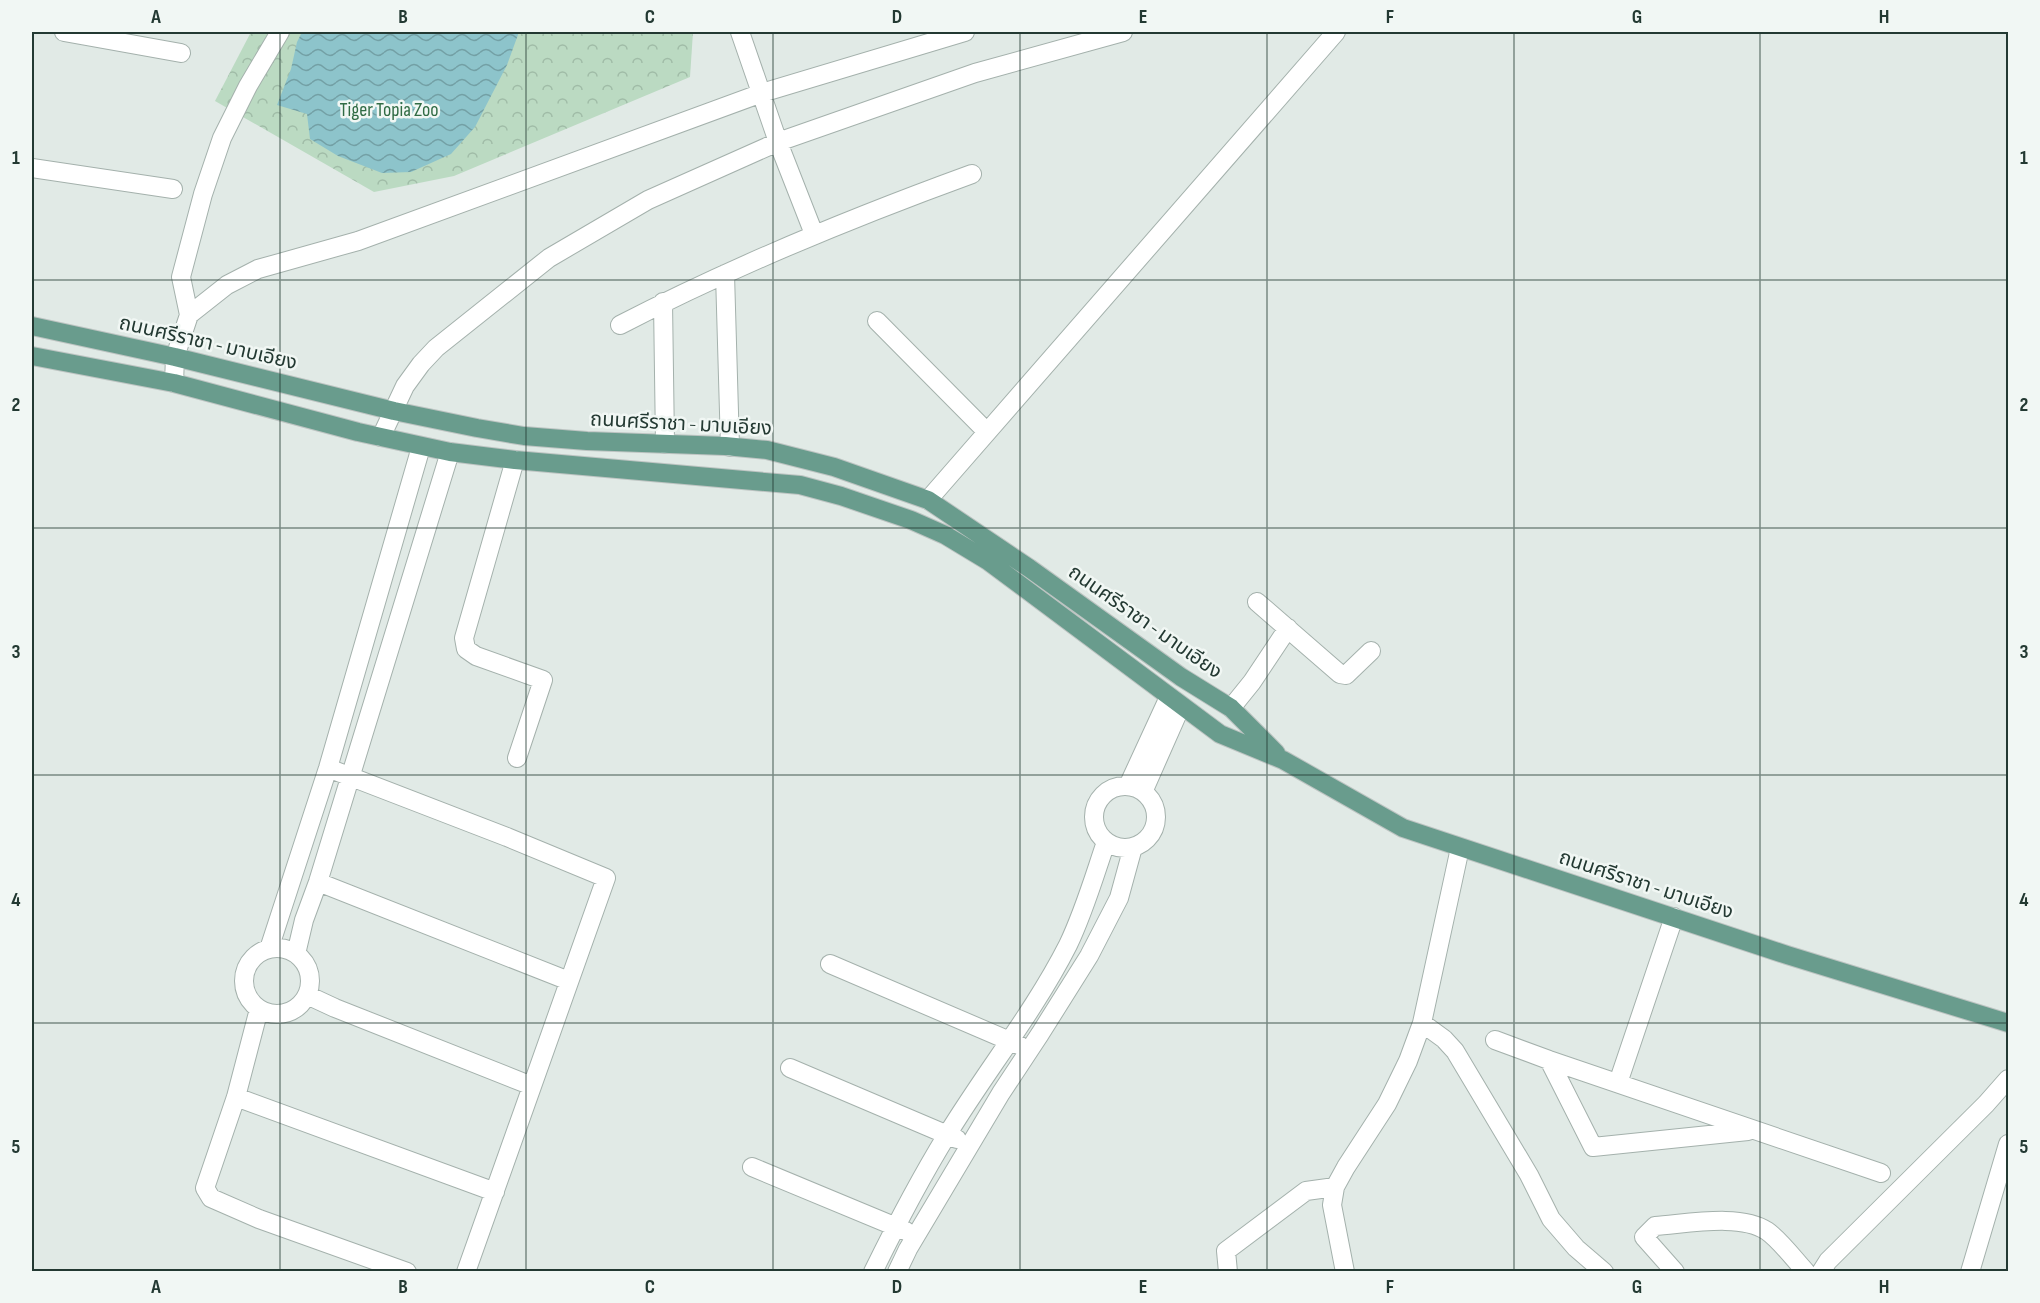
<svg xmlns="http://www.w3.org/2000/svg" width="2040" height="1303" viewBox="0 0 2040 1303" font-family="'Sofia Sans Condensed','Noto Sans Thai',sans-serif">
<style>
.park{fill:url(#park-crowns)}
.water{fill:url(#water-waves)}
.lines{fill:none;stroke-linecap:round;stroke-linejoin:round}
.minor-casing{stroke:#a4b1ac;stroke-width:20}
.major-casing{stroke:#bdc4c2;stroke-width:20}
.minor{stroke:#fff;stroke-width:18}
.major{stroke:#699c8d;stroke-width:18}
.grid{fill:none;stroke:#233932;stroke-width:1.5;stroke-opacity:0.55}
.labels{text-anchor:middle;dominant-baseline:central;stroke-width:5;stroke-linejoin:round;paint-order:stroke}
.park-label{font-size:20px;fill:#316c45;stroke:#f1f7f4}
.street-label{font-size:20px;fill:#233932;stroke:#f1f7f4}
.neatline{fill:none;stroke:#233932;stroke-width:2}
.grid-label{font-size:20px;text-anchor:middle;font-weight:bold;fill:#233932}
</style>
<defs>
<pattern id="park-crowns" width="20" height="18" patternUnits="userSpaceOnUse" patternTransform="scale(1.5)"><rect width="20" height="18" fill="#bbdac2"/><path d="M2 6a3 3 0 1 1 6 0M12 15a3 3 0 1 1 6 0" fill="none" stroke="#a0bca7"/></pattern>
<pattern id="water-waves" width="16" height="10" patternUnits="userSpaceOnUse" patternTransform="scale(1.5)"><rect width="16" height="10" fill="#8dc4cb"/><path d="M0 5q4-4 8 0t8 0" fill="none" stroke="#73a0a5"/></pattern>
</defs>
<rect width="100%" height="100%" fill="#e1eae6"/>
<path class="park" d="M251,32H693L690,77L454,176L374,192L215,101Z"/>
<path class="water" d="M302,32H519L507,65L475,127L451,154L411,172L382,173L338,156L310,139L307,114L277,105L291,69L297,42Z"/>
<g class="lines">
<defs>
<path id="minor" d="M64,32L181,53
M740,32L778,142L814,234
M32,168L173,189
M725,274L730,447
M663,302L665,444
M189,315L181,277L203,194L222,138L248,86L280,32
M877,321L987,432
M620,325C734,266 851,218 972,174
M174,383L175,357L189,315L227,285L258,269L358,241L762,93L965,32
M381,437L405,386L421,364L436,348L549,258L648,200L778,142L975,73L1123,32
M515,460L464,638L466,649L476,656L543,680L517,758
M928,500L1336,32
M1257,602L1340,674L1346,675L1371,651
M1231,708L1252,682L1288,628
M328,768L507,837L606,878L466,1272
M1094 817a31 31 0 1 1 62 0a31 31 0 1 1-62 0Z
M1128,786L1169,697
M1143,792L1181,706
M318,882L569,981
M244 981a33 33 0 1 1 66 0a33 33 0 1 1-66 0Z
M269,949L328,768L421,447
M296,954L304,920L318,882L450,452
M830,964L1019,1045
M307,995L335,1008L532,1086
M259,1009L236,1097L205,1188L211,1198L259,1219L407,1272
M1422,1023L1444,1039L1455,1051L1529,1175L1551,1219L1576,1248L1604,1272
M1495,1040L1549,1060L1881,1173
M1549,1060L1593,1147L1748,1131
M790,1068L957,1139
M1618,1083L1674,917
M236,1097L495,1192
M752,1167L906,1231
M873,1272C896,1225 920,1179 947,1135C986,1071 1034,1012 1068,945C1084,912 1094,877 1106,842
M897,1272L908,1249L1001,1093L1040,1034L1089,956L1119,898L1133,847
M1228,1272L1226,1251L1306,1191L1335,1187
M1345,1272L1332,1205L1335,1187L1346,1167L1387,1104L1408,1061L1422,1023L1460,848
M1675,1272L1644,1237L1655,1226C1686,1224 1741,1213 1767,1231C1780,1240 1794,1259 1806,1272
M1821,1272L1828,1261L1986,1104L2008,1079
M1970,1272L2008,1144"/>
<path id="major" d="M32,326L175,357L394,411L477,428L524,436L587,441L725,446L767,450L834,467L928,500L1029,568L1181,677L1231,708L1276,753
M32,356L174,383L358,432L450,452L515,460L800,485L841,496L911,520L945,535L988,561L1220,734L1283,760L1403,828L1787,955L2008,1023"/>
</defs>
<use href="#minor" class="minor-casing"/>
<use href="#major" class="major-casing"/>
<use href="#minor" class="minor"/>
<use href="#major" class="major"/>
</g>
<path class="grid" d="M280,32V1272M526,32V1272M773,32V1272M1020,32V1272M1267,32V1272M1514,32V1272M1760,32V1272M32,280H2008M32,528H2008M32,775H2008M32,1023H2008"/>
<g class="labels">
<g class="park-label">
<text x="389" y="110">Tiger Topia Zoo</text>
</g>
<g class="street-label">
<text transform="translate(208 343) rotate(13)">ถนนศรีราชา - มาบเอียง</text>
<text transform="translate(681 424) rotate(3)">ถนนศรีราชา - มาบเอียง</text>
<text transform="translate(1145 622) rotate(35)">ถนนศรีราชา - มาบเอียง</text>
<text transform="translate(1646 885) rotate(18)">ถนนศรีราชา - มาบเอียง</text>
</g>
</g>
<rect width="2040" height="1303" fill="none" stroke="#f1f7f4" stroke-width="66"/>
<rect x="33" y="33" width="1974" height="1237" class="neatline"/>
<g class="grid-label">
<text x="156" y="23">A</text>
<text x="403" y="23">B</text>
<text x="650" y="23">C</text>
<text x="897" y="23">D</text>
<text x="1143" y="23">E</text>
<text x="1390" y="23">F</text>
<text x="1637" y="23">G</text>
<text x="1884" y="23">H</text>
<text x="16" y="164">1</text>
<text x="2024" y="164">1</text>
<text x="16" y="411">2</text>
<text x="2024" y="411">2</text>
<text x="16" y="658">3</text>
<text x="2024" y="658">3</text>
<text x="16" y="906">4</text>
<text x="2024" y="906">4</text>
<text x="16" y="1153">5</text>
<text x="2024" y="1153">5</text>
<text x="156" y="1293">A</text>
<text x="403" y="1293">B</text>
<text x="650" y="1293">C</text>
<text x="897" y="1293">D</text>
<text x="1143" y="1293">E</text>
<text x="1390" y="1293">F</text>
<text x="1637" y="1293">G</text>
<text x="1884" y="1293">H</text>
</g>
</svg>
